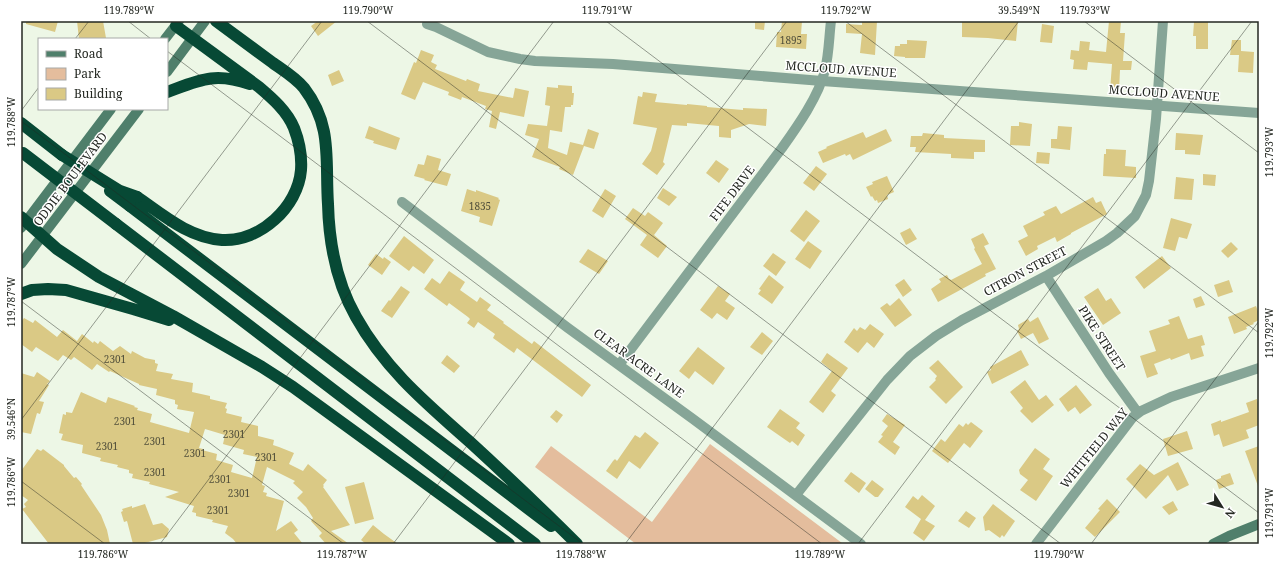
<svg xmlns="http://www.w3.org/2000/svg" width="1280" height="565" viewBox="0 0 1280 565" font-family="'Noto Serif',serif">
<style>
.green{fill:#e4bd9d}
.building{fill:#dac985;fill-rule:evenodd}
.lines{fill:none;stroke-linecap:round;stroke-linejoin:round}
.street{stroke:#86a597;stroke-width:10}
.secondary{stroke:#4f7f6b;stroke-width:10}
.highway{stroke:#074935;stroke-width:12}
.highway-bridge{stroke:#074935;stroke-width:12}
.ticks{fill:none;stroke:#242822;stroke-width:1;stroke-opacity:0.45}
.labels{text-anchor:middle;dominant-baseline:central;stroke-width:3;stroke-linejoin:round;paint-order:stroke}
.number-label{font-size:10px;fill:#52503b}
.street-label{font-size:12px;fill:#242822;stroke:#fff}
.neatline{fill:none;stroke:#242822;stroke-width:1.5}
.ticks-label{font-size:10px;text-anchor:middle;fill:#242822}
</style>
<rect width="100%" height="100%" fill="#edf7e6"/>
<path class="green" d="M710,444L842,543L841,544H636L535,467L551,446L652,522Z"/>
<path class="building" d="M26,21H58L55,32L26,24Z
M77,21H103L106,38L79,39Z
M318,21H337L318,36L311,26Z
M755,21H765L764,30L755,29Z
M782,21H802L801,34H807L806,49L776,47L777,32H781Z
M862,21H877L875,55L860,53L862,34L846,33V24L862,25Z
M962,21H1018L1016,41L988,38L962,37Z
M1109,21H1121L1120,33H1125L1123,61H1132L1131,70H1120L1119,92L1110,91L1112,64L1088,62L1087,70L1073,69L1074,60L1070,59L1071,50L1079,51L1080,41L1090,42L1089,50L1106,52Z
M1194,22H1208V49H1196V36H1193Z
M1042,24L1054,26L1052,43L1040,42Z
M907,40L927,41L925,58H905V57L894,56L895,46H900V44H907Z
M1232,40H1241V51L1254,52L1253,73L1238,72L1239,55H1230Z
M421,50L434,55L431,62L437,65L435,69L466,81L467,79L480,84L478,91L513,98L515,88L529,91L524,117L500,112L496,129L489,127L492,111L485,109L486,106L462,97L461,100L448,95L449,92L423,82L415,100L401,94L414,62L416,63Z
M339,70L344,81L332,86L328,75Z
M558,85L572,86V93H574L573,105H571V107H565L562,132L550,130L548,148L567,155L570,142L583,145L588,129L599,133L594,149L584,146L573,175L559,169L560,167L532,157L539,139L525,135L528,124L547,126L550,106L545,105L547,87L558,88Z
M643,92L657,94L655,102L687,105V104L707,106V107L743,110V108L767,109L766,126L749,124L731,130V138L719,137V126L687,123V126L672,125L663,162L665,164L657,175L642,164L651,151L657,128L633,124L638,96L642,97Z
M1019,122L1032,124L1030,146L1010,145L1011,126H1019Z
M369,126L400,138L396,150L373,143L374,141L365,138Z
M1058,126L1072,127L1070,150L1051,148V139H1057Z
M886,129L892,141L853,160L850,154L846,156L845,154L823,163L818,152L827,148L826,147L863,132L866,138Z
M923,133L944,135V138L985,140V152H974V159L951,158V154L915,152L916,147H910L911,136H922Z
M1176,133L1203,135L1200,155L1185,154V150H1175Z
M1106,149L1126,150L1125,166L1136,167V178L1103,176L1104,154H1106Z
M1037,152L1050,153L1049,164L1036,163Z
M427,155L441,159L438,170L451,174L447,186L424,180L425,179L414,176L418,164L424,165Z
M716,160L729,169L719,183L706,173Z
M816,166L827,174L814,191L803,183Z
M1203,174L1216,175L1215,186L1203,185Z
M887,176L894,192L887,195L888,199L878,203L877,200L875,201L872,196L871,197L866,187L873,184L872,182Z
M1176,177L1194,179L1192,200L1174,199Z
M663,188L677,197L669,206L657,198Z
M467,189L476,192V190L499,198L498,199L500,200L492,226L479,222L480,217L461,211Z
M605,189L616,196L603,218L592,211Z
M1093,197L1096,203L1101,201L1107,214L1071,233V234L1057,242L1055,237L1037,246L1038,249L1026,256L1018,241L1028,236L1023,226L1045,215L1043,212L1056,206L1061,214Z
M633,208L645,216L648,212L663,223L654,235L667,246L658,258L640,245L647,235L625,219Z
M806,210L820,221L804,242L790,231Z
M1171,218L1192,224L1187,239L1179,237L1175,251L1163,248Z
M910,228L917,239L906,245L900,233Z
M983,233L989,244L984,246L996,269L985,274L986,276L938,302L931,289L941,282L939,279L947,275L949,279H950L951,280L982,264L974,249L975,248L971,239Z
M404,236L434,260L424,274L413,266L409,271L389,256Z
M808,241L822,251L810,269L795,259Z
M1231,242L1238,249L1228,258L1221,251Z
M588,249L608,261L599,274L579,262Z
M773,253L786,262L776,276L763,266Z
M376,254L383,259L384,257L391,262L382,275L368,265Z
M1162,256L1171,268L1144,289L1135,277Z
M449,271L465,282L460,290L477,302L480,297L491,305L487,310L504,322L503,323L532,344L534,341L591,385L582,397L517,348L514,353L493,338L495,334L478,322L474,328L467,323L470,319L468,317L449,303L447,306L424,289L432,278L440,284Z
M769,275L784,287L772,304L758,294L761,290L759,289Z
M904,279L912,290L903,297L895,285Z
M1229,280L1233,292L1218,297L1214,285Z
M401,286L410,292L392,318L381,311L389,300L390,301Z
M718,286L730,294L725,301L735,308L727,320L717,313L712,319L700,310Z
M1098,288L1106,301L1111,298L1121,313L1103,325L1084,297Z
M1201,296L1205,305L1196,308L1193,299Z
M899,298L912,315L895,327L880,308L887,303L890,306Z
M1256,306L1259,314V320L1253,323L1254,324L1246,327L1247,329L1234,334L1228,317Z
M1179,316L1188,339L1202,335L1205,345L1201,346L1204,356L1191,360L1189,353L1171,360L1170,358L1154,364L1158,374L1147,378L1140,356L1156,351L1149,331L1170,324L1168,320Z
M1038,317L1049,339L1039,344L1033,333L1021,339L1017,331L1019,329L1018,325L1028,319L1030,322Z
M24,318L33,323L35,320L57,337L63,330L77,341L82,334L93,343L94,341L98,344L100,341L113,351L120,346L131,354L132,351L145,358L155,360V363L158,364L156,371L173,374L171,379L193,383L192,392L210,396V399L227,403L225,408L227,409L226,413L242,417L241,422L258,426V436L274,440L273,445L279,447L294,453L289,464L303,471L308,464L327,480L323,485L324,486L323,487L350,525L331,531L349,544H326L319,536L322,533L311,521L313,518L306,507L297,498L303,492L293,483L295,481L267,467L262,485L265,486L263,492L267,493L266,496L284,501L276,531L291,521L298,530L294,533L303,544H237L233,539L225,533L228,526L212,522L213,520L196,516V513L192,512L194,506L165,497L179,492L149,484L150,482L132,478L133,474L129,473V470L117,467L118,465L100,461L101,458L82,453L83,445L61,440L63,434L59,433L63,414L66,415V412L72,413L81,392L106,403L108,397L135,406L134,407L138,408L137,410L152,414L150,422L189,433L194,412L177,409L178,405L175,404V400L156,395L157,389L139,385V384L110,371L109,372L97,364L92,370L74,357L71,360L63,355L58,361L36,347L32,352L21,344V322ZM205,429L225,435L223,444L244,450L243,454L257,457L252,478L231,472L233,465L216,460L217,454L202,450L203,449L199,448Z
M870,324L884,334L874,348L867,342L858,353L844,342L854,328L857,331L860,327L865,330Z
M762,332L773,341L762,355L750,347Z
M698,347L725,368L713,385L695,371L689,379L679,371Z
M1021,350L1029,365L992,384L987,372L991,370L990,367Z
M827,353L848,368L831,391L836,395L823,413L809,402L832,371L821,362Z
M447,355L460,366L454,373L441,363Z
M938,360L963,387L946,404L929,387L936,380L935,379L937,376L929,368Z
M37,372L50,381L47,384L49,385L39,401L44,402L40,414L37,413L31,434L21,432V373L34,377Z
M1025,380L1039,400L1046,395L1054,405L1032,423L1020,411L1023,408L1010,392Z
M1076,385L1092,405L1080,414L1075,407L1068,412L1059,399Z
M1257,399L1259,407V425L1246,430L1249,438L1223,447L1219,434L1214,436L1211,424L1221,420V422L1249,412L1246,403Z
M780,409L800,423L796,428L805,435L798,446L792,441L790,443L767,427Z
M556,410L563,415L557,423L550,417Z
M887,414L905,425L893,442L900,447L895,455L878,442L883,436L881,435L888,426L882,421Z
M971,422L983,431L970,448L964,443L948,463L932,451L941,439L945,442L959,424L963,427L966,423L968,425Z
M1187,431L1193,449L1168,456L1163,439Z
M645,432L659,443L640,469L629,461L617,479L606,471L613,461L615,459L617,461L635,435L640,438Z
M1259,446V486H1258L1245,451Z
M1035,448L1050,459L1043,469L1053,476L1036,501L1020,490L1028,480L1020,474L1019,470Z
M37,449L41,451L43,449L64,465V466L74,478L76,477L82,484L81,485L101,515L107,530L110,544H49L22,509L26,507L24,504L28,500L21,495V471Z
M1178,462L1189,485L1177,491L1168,475L1146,499L1126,479L1140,464L1154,475Z
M851,472L866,483L859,493L844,481Z
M1230,473L1234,484L1219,489L1216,480L1221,478V476Z
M872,480L884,489L878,497H875L865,489Z
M364,482L374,519L355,524L345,487Z
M922,495L935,506L925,520L935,526L924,541L913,533L921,519L905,507L913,496L918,500Z
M1107,499L1120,512L1095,537L1085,528L1100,510L1098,509Z
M1173,501L1178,510L1169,515L1162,507Z
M145,504L153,525L162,523L169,529L167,537L141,544H133L127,521L124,522L121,512L123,511L122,509L132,506V508Z
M993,504L1015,521L1004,537L1002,535L1000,538L989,530L985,531L983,517Z
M966,511L976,518L969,528L958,521Z
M373,525L384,534L398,544H366L361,540Z"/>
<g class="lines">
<path class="street" d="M427,24L436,27L488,52L520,59L535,61L613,64L822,81L1259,113
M402,202L568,328L693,419L861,544
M1046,276L1109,373L1138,413
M619,365L782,148C797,127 819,96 825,70C829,54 829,37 831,21
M796,495L887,380L910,356L936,336L962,320L1046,276L1106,241L1117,233L1135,216L1146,195L1149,181L1156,119L1163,21
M1036,544L1133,417L1141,411L1171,397L1259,368"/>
<path class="secondary" d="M165,39L179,21
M167,72L205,21
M21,228L111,109
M21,264L139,109
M1213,544L1229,536L1259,524"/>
<path class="highway" d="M216,21C235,35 254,49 273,63C283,70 296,78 304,88C333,126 325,160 328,204C329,242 336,282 356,317C385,369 426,403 470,442C507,476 542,509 577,544
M167,92C200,80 214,72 250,84
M21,123L62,155
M137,197C163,215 189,238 222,240C260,242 298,207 301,170C302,156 299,141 294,128C287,111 272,98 259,87L176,26
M130,206L551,526
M21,217L57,249L99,277L173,316L262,367L293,387L509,544
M116,224L535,544
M21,294L32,290L48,289L66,290L133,309L169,320"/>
<path class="highway-bridge" d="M23,153L116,224
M62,155L120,191L137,197
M110,191L130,206"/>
</g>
<path class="ticks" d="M128,21L151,39M367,21L1061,544M606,21L1259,513M845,21L1259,333M1084,21L1259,153M75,39L89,21M167,51L822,544M21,111L39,87M21,121L583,544M21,301L344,544M21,420L322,21M21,481L105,544M160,544L554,21M393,544L787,21M625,544L1019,21M858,544L1252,21M1091,544L1259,321"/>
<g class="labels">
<g class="number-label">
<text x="791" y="40">1895</text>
<text x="480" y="206">1835</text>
<text x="115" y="359">2301</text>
<text x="125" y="421">2301</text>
<text x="234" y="434">2301</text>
<text x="155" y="441">2301</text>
<text x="107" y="446">2301</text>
<text x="195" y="453">2301</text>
<text x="266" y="457">2301</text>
<text x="155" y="472">2301</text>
<text x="220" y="479">2301</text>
<text x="239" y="493">2301</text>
<text x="218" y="510">2301</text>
</g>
<g class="street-label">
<text transform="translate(841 69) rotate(4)">MCCLOUD AVENUE</text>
<text transform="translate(1164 93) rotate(4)">MCCLOUD AVENUE</text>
<text transform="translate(70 179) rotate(-53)">ODDIE BOULEVARD</text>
<text transform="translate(732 193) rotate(-53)">FIFE DRIVE</text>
<text transform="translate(1025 271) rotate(-28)">CITRON STREET</text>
<text transform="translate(1102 338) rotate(57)">PIKE STREET</text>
<text transform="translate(639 363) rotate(36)">CLEAR ACRE LANE</text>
<text transform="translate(1094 448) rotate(-51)">WHITFIELD WAY</text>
</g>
</g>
<rect width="1280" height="565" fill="none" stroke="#ffffff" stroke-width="44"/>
<rect x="38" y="38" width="130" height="72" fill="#ffffff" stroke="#a7a9a7"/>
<rect x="46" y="51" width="20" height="6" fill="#4f7f6b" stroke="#a7a9a7"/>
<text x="74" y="58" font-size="12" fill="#242822">Road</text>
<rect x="46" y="68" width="20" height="12" fill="#e4bd9d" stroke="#a7a9a7"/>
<text x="74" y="78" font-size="12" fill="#242822">Park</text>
<rect x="46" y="88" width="20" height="12" fill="#dac985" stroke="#a7a9a7"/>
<text x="74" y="98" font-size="12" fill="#242822">Building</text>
<g transform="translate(1222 507) rotate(127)" stroke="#ffffff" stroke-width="3" paint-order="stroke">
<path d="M0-3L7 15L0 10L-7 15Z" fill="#242822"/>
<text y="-6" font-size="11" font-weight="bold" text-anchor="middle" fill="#242822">N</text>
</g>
<rect x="22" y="22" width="1236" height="521" class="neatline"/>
<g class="ticks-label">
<text x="129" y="14">119.789°W</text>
<text x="368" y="14">119.790°W</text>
<text x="607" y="14">119.791°W</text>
<text x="846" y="14">119.792°W</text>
<text x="1019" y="14">39.549°N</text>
<text x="1085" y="14">119.793°W</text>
<text transform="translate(11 122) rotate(-90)" y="4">119.788°W</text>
<text transform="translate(1269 152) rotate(-90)" y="4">119.793°W</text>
<text transform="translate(11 302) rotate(-90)" y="4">119.787°W</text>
<text transform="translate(1269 333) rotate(-90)" y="4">119.792°W</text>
<text transform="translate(11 419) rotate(-90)" y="4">39.546°N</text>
<text transform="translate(11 482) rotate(-90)" y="4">119.786°W</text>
<text transform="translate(1269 513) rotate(-90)" y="4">119.791°W</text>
<text x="103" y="558">119.786°W</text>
<text x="342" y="558">119.787°W</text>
<text x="581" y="558">119.788°W</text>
<text x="820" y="558">119.789°W</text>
<text x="1059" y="558">119.790°W</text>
</g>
</svg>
